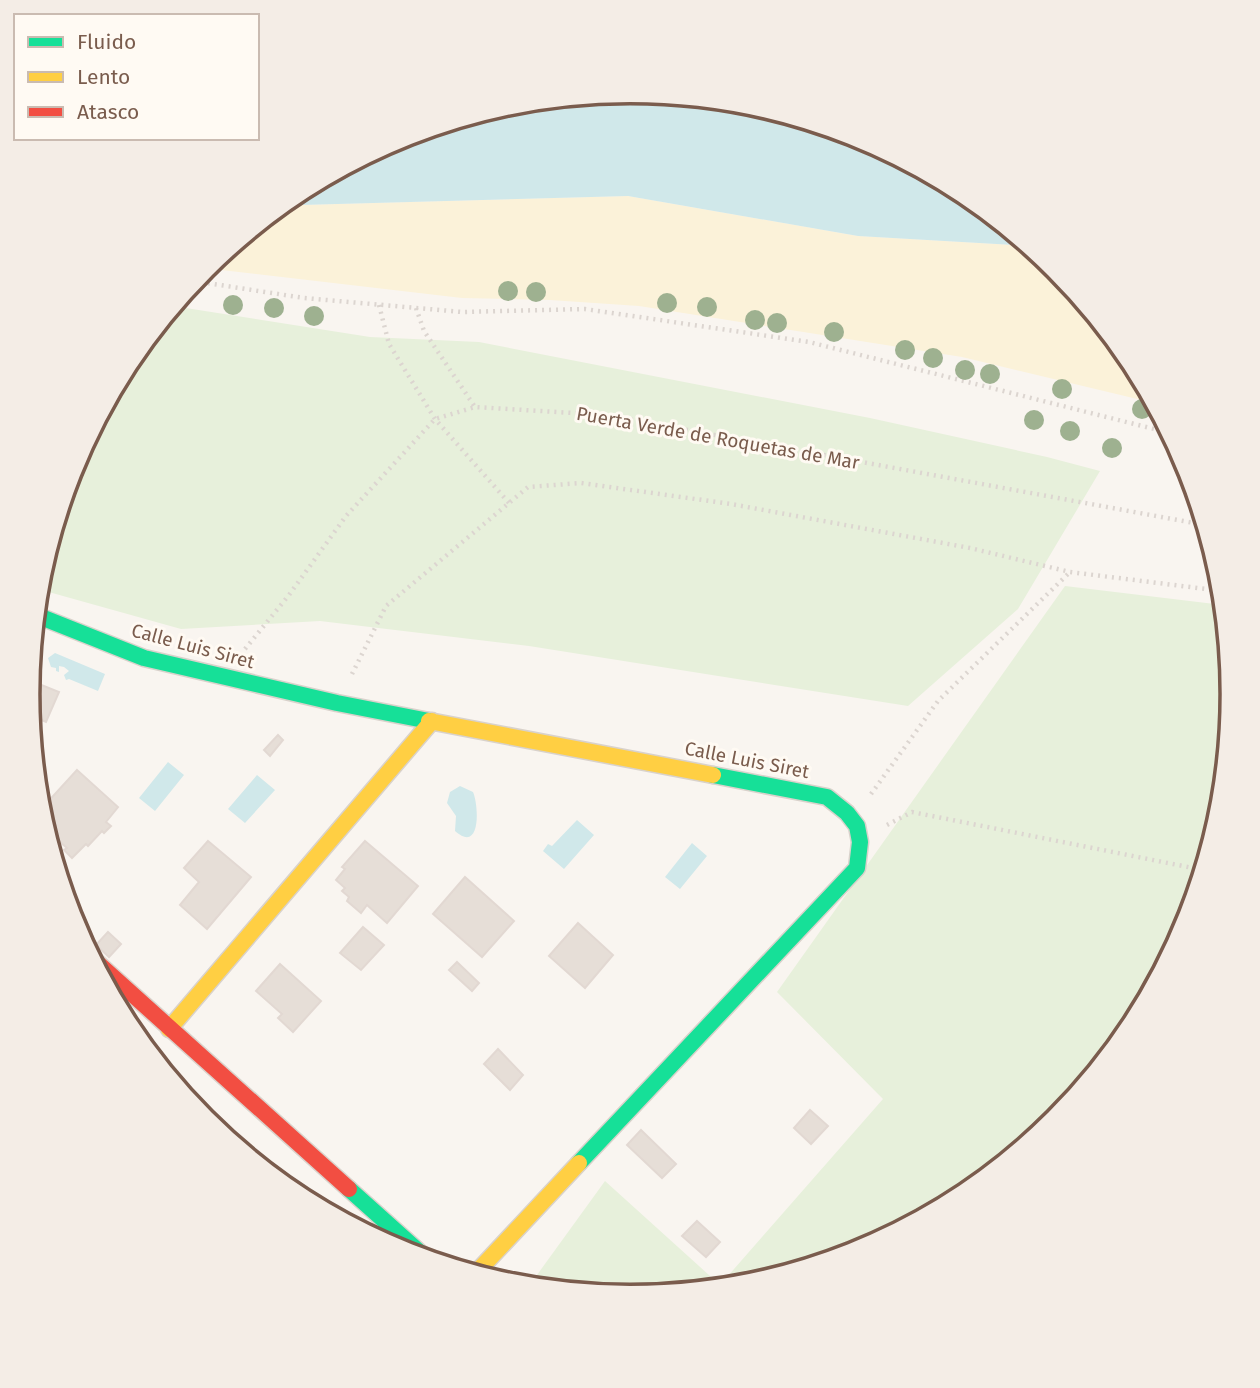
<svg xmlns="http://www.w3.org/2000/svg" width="1260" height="1388" viewBox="0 0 1260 1388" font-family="'Fira Sans',sans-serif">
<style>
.green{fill:#e7f0db}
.sand{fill:#fbf2d9}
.water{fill:#d0e8ea}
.building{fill:#e6ded7;stroke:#e2d8d2;stroke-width:2}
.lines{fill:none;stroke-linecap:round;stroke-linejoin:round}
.fast-casing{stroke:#d9d2cb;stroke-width:19}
.slow-casing{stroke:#d9d2cb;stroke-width:19}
.jam-casing{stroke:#d9d2cb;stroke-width:19}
.path{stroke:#dcd5d0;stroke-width:4.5;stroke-dasharray:2 5;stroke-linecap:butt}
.fast{stroke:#16e098;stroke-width:16}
.slow{stroke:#ffcf43;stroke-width:16}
.jam{stroke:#f24e42;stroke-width:16}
.tree{fill:#9eb190}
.labels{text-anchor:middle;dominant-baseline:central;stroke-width:6;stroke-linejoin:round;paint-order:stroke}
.street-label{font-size:19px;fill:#7a5c4d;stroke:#fffaf3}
.rim{fill:none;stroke:#7a5c4d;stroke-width:3.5}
</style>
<rect width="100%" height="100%" fill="#f9f5f0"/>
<path class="green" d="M173,306L370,337L479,342L870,418L1047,457L1100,471L1018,609L908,706L529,646L320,621L181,629L38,589L40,576L74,463L130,359Z
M1065,586L1223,605L1232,694L1220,812L1186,925L1130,1029L1055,1120L964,1195L860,1250L747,1285L630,1296L529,1286L605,1181L720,1285L883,1099L777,992Z"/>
<path class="sand" d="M628,196L858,236L1029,246L1056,269L1131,360L1154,403L962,357L639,306L550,300L462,298L204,268L285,202L301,205Z"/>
<path class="water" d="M630,92L748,104L861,138L965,194L1029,246L858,236L628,196L301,205L285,202L296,193L400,138L513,103Z
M55,653L105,674L98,691L69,679L66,680L64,675L69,671L64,667L59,666V672L56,671V668L51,667L48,658Z
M168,762L184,775L155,811L139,798Z
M257,775L275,790L245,823L228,809Z
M460,786L473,792C479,806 481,854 455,831L456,816L447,803L450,792Z
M577,820L594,835L564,869L543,851L548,844L552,846Z
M692,843L707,856L680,889L665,877Z"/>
<path class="building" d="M29,680L59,692L46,722L30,715Z
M278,735L283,740L270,756L264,750Z
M77,770L118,807L106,822L111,826L104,833L102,831L88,846L86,844L72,858L64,850L67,848L49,832L51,829L41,817L48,810L44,806Z
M208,841L251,877L207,929L180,905L199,882L184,868Z
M365,841L418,886L387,923L367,905L361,913L347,901L349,897L342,891L345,888L336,880L345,869L342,867Z
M465,877L514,921L482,957L433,914Z
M578,923L613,955L585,988L549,956Z
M363,927L384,945L361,970L340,953Z
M108,932L121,944L109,957L96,945Z
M457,962L479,983L472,991L449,970Z
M280,964L321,1001L293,1032L278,1018L282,1014L256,991Z
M498,1049L523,1075L510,1090L484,1064Z
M810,1110L828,1126L811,1144L794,1128Z
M641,1130L676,1164L662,1178L627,1145Z
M697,1221L720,1242L706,1257L682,1236Z"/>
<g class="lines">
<defs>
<path id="fast" d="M36,615L144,658L337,703L429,721
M579,1163L857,868L860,842L857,826L847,813L827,797L713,775
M349,1189L426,1258"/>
<path id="slow" d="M429,721L713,775
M169,1029L432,721
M476,1273L579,1163"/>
<path id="jam" d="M92,958L349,1189"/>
</defs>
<use href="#fast" class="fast-casing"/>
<use href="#slow" class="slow-casing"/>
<use href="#jam" class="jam-casing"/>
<path class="path" d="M194,281L304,298L462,312L585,309L809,342L1170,433
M379,305L389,344L435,419L509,503
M416,308L424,331L475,407
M245,649L289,595L346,516L435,419L475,407L606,415L1205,525
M352,674L386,606L528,487L581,483L731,504L970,548L1070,572L1222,591
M871,794L938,701L1070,572
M887,825L912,812L1203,870"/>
<use href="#fast" class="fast"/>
<use href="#slow" class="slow"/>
<use href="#jam" class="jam"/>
</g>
<g class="tree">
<circle cx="508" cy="291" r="10"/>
<circle cx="536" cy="292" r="10"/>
<circle cx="667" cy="303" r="10"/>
<circle cx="233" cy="305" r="10"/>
<circle cx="707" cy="307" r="10"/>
<circle cx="274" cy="308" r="10"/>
<circle cx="314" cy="316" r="10"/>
<circle cx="755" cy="320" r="10"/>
<circle cx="777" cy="323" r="10"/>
<circle cx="834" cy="332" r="10"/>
<circle cx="905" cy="350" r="10"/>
<circle cx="933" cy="358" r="10"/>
<circle cx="965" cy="370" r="10"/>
<circle cx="990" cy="374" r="10"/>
<circle cx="1062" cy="389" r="10"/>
<circle cx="1142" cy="409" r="10"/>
<circle cx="1034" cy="420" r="10"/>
<circle cx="1070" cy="431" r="10"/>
<circle cx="1112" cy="448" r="10"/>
</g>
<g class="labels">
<g class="street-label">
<text transform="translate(718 438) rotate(10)">Puerta Verde de Roquetas de Mar</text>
<text transform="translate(193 646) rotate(15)">Calle Luis Siret</text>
<text transform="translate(747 760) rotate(11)">Calle Luis Siret</text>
</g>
</g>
<path d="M0 0H1260V1388H0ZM40 694a590 590 0 1 1 1180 0a590 590 0 1 1-1180 0Z" fill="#f4ede6" fill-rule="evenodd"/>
<path class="rim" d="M40 694a590 590 0 1 1 1180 0a590 590 0 1 1-1180 0Z"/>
<rect x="14" y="14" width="245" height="126" fill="#fffaf3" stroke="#cabbb1" stroke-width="2"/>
<rect x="28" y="37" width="35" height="10" fill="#16e098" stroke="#cabbb1" stroke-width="2"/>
<text x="77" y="49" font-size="21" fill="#7a5c4d">Fluido</text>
<rect x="28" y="72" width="35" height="10" fill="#ffcf43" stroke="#cabbb1" stroke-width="2"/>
<text x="77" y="84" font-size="21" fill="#7a5c4d">Lento</text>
<rect x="28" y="107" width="35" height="10" fill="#f24e42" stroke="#cabbb1" stroke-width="2"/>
<text x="77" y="119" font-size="21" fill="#7a5c4d">Atasco</text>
</svg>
